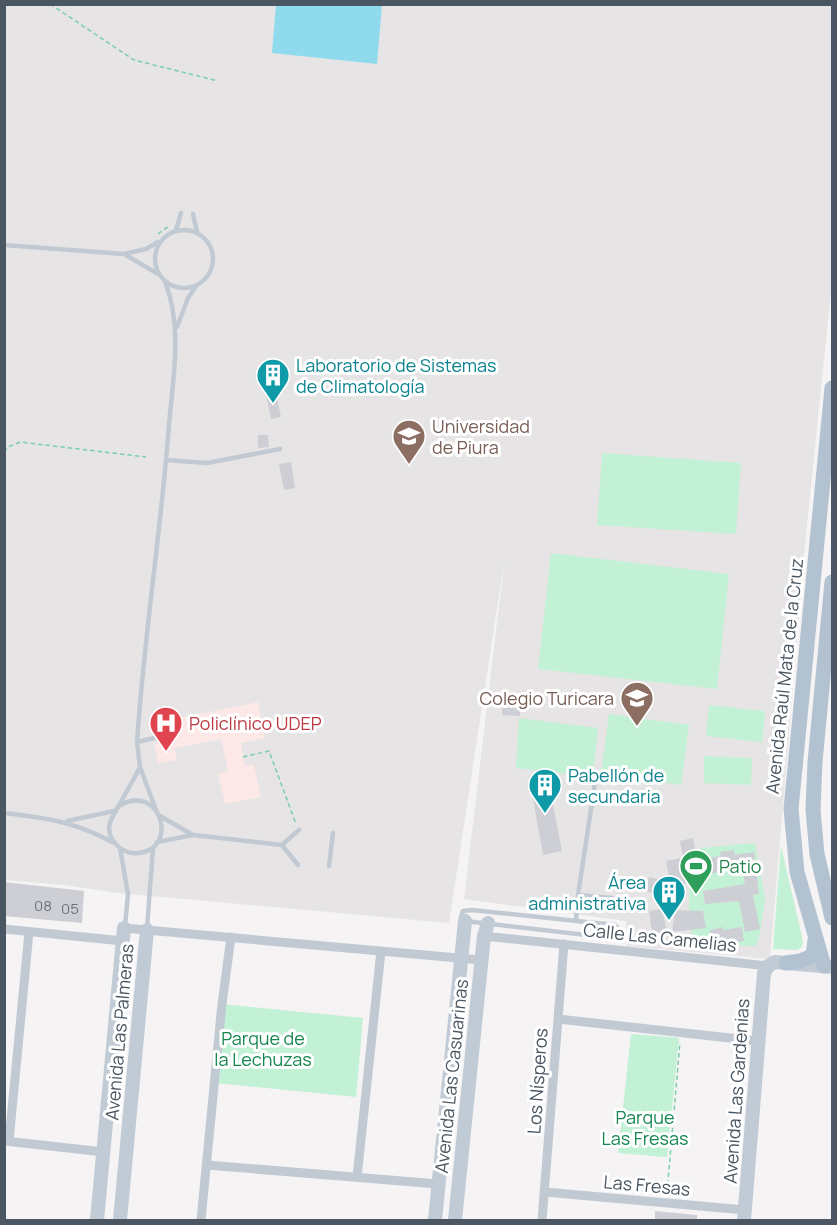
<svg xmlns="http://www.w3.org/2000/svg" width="837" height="1225" viewBox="0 0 837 1225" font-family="Manrope,sans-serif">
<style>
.education{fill:#e6e4e5}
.medical{fill:#fce8e6}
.green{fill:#c3f1d5;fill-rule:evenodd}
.water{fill:#90daee}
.building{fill:#cdcfd5}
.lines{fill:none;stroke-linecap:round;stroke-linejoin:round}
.path{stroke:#7ad0a6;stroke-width:1.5;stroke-dasharray:4.5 3;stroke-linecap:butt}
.lane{stroke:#c1cad2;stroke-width:4.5}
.street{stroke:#c1cad2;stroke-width:9}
.secondary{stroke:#c1cbd6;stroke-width:14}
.primary{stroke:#b3c2d1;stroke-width:15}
.labels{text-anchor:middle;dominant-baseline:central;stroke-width:6;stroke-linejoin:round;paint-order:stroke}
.number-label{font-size:15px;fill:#6b747e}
.culture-label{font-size:18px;fill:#0d838f;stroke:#fff;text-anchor:start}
.education-label{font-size:18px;fill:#785e54;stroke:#fff;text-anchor:start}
.street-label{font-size:18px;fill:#4a5661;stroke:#fff}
.health-label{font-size:18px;fill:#be3a42;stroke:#fff;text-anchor:start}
.leisure-label{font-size:18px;fill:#27864d;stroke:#fff;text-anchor:start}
.park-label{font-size:18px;fill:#17864f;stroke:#fff}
</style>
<rect width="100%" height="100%" fill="#f5f3f3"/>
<path class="education" d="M4,5H832V281L804,555L770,959L627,946L626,921L464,899L505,556L449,923L118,893L64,885L5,880Z"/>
<path class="medical" d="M258,702L265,738L241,743L245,766L254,765L261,797L225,804L218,774L228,771L221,739L175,748L177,760L158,763L154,744L169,741L165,721Z"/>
<path class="green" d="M602,453L741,463L736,534L597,525Z
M551,553L729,574L717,689L538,669Z
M709,705L765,711L762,742L706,736Z
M609,714L689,725L681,785L601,773Z
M519,718L598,728L593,777L516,768Z
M704,756L752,758L751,785L704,783Z
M755,843L765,899L760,933L756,946L710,945L693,941L689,912V886L700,848ZM754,852L758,878L744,881L740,855ZM736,885L739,901L724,903L721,888Z
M781,846L803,941L802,947L797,950L773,949Z
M222,1004L363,1018L356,1097L215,1083Z
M631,1034L679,1038L667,1157L618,1153Z"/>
<path class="water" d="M276,5H382L377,64L272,53Z"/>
<path class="building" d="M275,388L281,417L271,419L265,390Z
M258,435H268L269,447L258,448Z
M291,462L295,488L284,490L279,464Z
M503,695L521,696L520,716L502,715Z
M547,773L562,851L543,855L529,776Z
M693,838L697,862L684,864L680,841Z
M734,850L735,855L754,852L759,894L753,895L760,929L745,932L739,901L705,904L703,891L745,884L741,863L719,868L720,872L707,874L704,859L721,856L720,852Z
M681,858L686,884L668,888L667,896L644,891L649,877L670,882L666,861Z
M4,882L84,891L82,923L4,916Z
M662,909L667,932L652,934L649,911Z
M675,910L703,911L706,928L672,932Z
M723,927V930L742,927L744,941L730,943L729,940L712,943L710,930Z
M655,1211L697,1215V1221H655Z"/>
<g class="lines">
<path class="path" d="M50,4L134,60L218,81
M158,234L169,226
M4,452L8,447L20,442L146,457
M243,757L269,751L296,824
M667,1192L680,1042"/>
<path class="lane" d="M193,214L197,232
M155 259a29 29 0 1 1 58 0a29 29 0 1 1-58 0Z
M176,230L181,213
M4,245L124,254L146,249L158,242
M124,254L158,274
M177,327L188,298L196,286
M166,460L207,463L280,449
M137,742L163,736
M119,806C160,781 180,848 139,853C129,854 120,850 114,842C102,826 115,814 122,800C128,789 134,779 140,767
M156,810L140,767L137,742C144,636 161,531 169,425C173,376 183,329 165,281
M4,813C47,818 76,822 114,843
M160,816L193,835
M67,821L114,811
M157,842L193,835L282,845
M120,848L128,894L125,926
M298,865L282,845L299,830
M329,866L333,833
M578,895L595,783
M472,910L615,925L621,931V939L465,921L461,917L463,911Z
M576,921L578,895L612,898
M147,928L153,848"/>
<path class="street" d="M124,928L481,960
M4,929L123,941
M484,936L768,966
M558,1019L757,1041
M5,1141L104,1152
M9,1141L29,932
M207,1165L438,1184
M357,1177L381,951
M545,1192L745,1210
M201,1220L222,1004L231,937
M542,1220L564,944"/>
<path class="secondary" d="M97,1220L124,928
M120,1220L147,930
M435,1220L465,921
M455,1220L484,936L488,923
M744,1220L764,973L768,966L775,962L832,967"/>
<path class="primary" d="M832,582L815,762L813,810L817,854L832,918
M786,963L800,961L813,956L815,940
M824,966L797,872L791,809L832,388"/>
</g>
<defs>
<symbol id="building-pin" viewBox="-11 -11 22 30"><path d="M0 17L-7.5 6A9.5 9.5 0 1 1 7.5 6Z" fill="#0f9aa8" stroke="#fff"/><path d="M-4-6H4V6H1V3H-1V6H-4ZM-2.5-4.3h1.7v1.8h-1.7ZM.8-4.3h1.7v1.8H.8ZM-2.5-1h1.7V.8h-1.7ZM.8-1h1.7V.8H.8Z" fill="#fff"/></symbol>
<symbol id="university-pin" viewBox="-11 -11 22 30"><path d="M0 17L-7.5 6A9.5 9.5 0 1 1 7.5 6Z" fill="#8d6e63" stroke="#fff"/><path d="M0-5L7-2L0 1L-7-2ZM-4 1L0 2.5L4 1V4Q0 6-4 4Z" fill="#fff"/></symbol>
<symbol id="school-pin" viewBox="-11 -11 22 30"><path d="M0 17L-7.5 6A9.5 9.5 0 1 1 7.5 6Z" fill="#8d6e63" stroke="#fff"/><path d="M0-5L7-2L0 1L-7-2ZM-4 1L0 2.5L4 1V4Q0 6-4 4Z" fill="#fff"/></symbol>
<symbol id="hospital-pin" viewBox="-11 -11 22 30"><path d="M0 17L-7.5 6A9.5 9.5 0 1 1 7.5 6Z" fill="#e0444e" stroke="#fff"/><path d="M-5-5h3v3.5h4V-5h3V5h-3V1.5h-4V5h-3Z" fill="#fff"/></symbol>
<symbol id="stadium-pin" viewBox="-11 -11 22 30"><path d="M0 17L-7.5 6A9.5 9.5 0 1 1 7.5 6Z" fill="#2e9e5b" stroke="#fff"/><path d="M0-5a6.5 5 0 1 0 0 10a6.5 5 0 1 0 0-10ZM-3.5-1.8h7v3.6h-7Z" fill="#fff"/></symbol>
</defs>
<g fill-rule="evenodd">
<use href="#building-pin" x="254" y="356" width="38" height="52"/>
<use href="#university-pin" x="390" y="417" width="38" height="52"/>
<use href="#school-pin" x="618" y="679" width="38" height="52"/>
<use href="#hospital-pin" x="147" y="704" width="38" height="52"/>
<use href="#building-pin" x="526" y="766" width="38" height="52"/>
<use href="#stadium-pin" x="677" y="847" width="38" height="52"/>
<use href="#building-pin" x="650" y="873" width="38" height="52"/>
</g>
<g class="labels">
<g class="number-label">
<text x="43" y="905">08</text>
<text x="70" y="908">05</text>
</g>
<g class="culture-label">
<text x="296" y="365">Laboratorio de Sistemas<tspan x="296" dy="21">de Climatología</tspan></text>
<text x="568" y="775">Pabellón de<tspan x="568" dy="21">secundaria</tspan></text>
<text x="646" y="882" text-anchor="end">Área<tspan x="646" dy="21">administrativa</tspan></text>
</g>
<g class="education-label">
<text x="432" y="426">Universidad<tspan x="432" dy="21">de Piura</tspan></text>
<text x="614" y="698" text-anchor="end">Colegio Turicara</text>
</g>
<g class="street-label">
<text transform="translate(784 676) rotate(-84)">Avenida Raúl Mata de la Cruz</text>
<text transform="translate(660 937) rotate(6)">Calle Las Camelias</text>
<text transform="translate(119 1032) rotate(-85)">Avenida Las Palmeras</text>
<text transform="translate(451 1076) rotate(-84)">Avenida Las Casuarinas</text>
<text transform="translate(537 1081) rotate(-86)">Los Nísperos</text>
<text transform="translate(736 1091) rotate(-86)">Avenida Las Gardenias</text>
<text transform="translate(647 1185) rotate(5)">Las Fresas</text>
</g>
<g class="health-label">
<text x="189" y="723">Policlínico UDEP</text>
</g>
<g class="leisure-label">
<text x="719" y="866">Patio</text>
</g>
<g class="park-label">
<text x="263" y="1038">Parque de<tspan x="263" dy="21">la Lechuzas</tspan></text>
<text x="645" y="1117">Parque<tspan x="645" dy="21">Las Fresas</tspan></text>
</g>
</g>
<rect width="837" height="1225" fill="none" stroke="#4a5661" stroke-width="12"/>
</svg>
